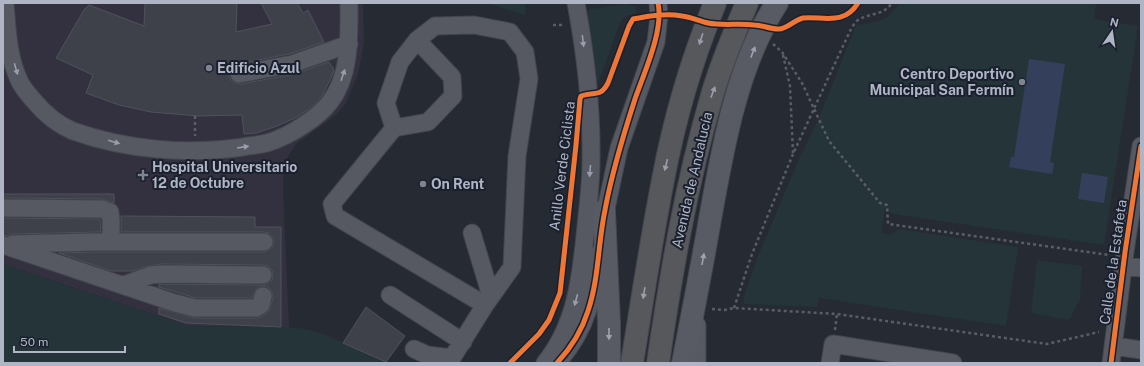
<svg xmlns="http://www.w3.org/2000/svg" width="1144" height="366" viewBox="0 0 1144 366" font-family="'Public Sans',sans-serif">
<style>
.medical{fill:#33313f}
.green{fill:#243439}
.water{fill:#34405b}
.building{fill:#3e4149;stroke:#4e525b}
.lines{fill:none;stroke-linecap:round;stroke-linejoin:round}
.minor-casing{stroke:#42454c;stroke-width:19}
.major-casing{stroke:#434750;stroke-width:24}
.highway-casing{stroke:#43464f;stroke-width:24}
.path{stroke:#595d65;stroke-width:2.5;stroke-dasharray:3 3;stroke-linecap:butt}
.minor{stroke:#565961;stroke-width:17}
.major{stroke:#585b63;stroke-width:22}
.highway{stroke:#56585b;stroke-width:22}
.cycleway-casing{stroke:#1a202d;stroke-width:8}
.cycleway{stroke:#f07635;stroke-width:5}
.oneway{fill:#999eaa}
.oneway2{fill:#999eac}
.oneway3{fill:#9ea3b1}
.poi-dot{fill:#7f8492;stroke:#1a202d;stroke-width:1.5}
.labels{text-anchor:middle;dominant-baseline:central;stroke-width:4;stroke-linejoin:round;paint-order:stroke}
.poi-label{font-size:14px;font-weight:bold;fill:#afb5c5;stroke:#1a202d;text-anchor:start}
.street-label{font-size:14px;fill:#afb5c5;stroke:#1a202d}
</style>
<rect width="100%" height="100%" fill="#262a33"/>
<path class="medical" d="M3,3H363L364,43L358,74L346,103L336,115L296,144L284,162L283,192L289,327L188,326L3,264Z"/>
<path class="green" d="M487,3H525V15Z
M899,3H1096L1094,19L1138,26L1104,245L893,214L885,208L881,233L890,235L899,229L1018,247L1006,326L819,298L817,307L745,304L743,299L758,256L799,159L819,118L856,25C876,22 888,22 899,3Z
M627,4L635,7L637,13L626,16L621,20L598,84L594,86L586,11L591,9Z
M1037,260L1082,266L1080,299L1069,320L1031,313Z
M3,264L188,326L289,327L309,330L329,336L388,363H3Z"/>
<path class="water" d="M1029,59L1065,64L1050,162L1054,163L1052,174L1009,167L1011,157H1014Z
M1082,173L1108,177L1104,203L1078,199Z"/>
<path class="building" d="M145,3H237L236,32L272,24L261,3H297L303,13L308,10L324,42L289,54L237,64L233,66L230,70L229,76L231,80L235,83L241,84L294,74L329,62L334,70L332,76L322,96L312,107L297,117L277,126L256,133L244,134L242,115L199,116L151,112L119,105L86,93L93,75L56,58L84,10L89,5L144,26Z
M3,194H114V203L102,199L3,198Z
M121,216L255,217V227H281V327L186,323L159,314V308L195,318H256L261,317L269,311L273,298L272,293L270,289L266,286H260L256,289L252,298H196L159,287V284L263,285L268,283L272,280L273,275L272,270L268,266L263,265L162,264L148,266L133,271H111L59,253L95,252H264L269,250L273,247L274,242L272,237L269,233L264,232H121Z
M3,218L100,219L101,232L13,234L7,236L3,235Z
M366,307L405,336L386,362L343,343Z"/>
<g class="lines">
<defs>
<path id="minor" d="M5,3C7,28 8,57 19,80C22,88 30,96 35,102C45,114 59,125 73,131C126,150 188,155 243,147C252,145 262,145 270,142C289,136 318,118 330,102C351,75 349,36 349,3
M417,40L452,77L453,96L428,122L394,128L332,204L335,216L485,305
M239,74L292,64L349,44
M394,128L386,103L400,62L417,40L435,26L474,25L510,32L525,52L529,79L517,156L512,267L485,305L452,358L427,355L414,349
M3,208L102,209L110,212L111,220V242
M603,223L619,148L656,42L659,16L658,3
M472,233L491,296
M13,244L95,242H264
M3,245L175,303L195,308H256L261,305L263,296
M1124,266L1141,268
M124,285L151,275L162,274L263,275
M390,295L463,342
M697,325V363
M1114,346L1141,350
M545,363C577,323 581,275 586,226C588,205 591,184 591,163C592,109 586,56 576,3
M557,363C588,329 593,296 599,253
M830,363L833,344L953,363
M1111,363L1125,252L1141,146"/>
<path id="major" d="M604,211L609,323V363
M683,363C692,317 701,271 709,225C722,152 736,66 777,3"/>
<path id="highway" d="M632,363C642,302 651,241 663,180C674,121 692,59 715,3
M658,363C671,274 686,185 711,99C720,66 734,34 747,3"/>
</defs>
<use href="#minor" class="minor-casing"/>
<use href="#major" class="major-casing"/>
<use href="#highway" class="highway-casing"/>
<path class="path" d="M553,25H565
M773,44L782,52L802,83L829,141L880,203L887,205L888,224L1109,255
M783,55L790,86L793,153
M195,116V136
M734,308L752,254L793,154L850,31C852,28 854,23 858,20C869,13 883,16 892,3
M712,309L724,310L734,308L837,314L1047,344L1099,332
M835,330L837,314"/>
<use href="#minor" class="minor"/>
<use href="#major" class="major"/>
<use href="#highway" class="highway"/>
<defs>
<path id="cycleway" d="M510,363L539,334L549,320L560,293L576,145L580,99L581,96C595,91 600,98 608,83L629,26L633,19C649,16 666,13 682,16C691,17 699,21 708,23C723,26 739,23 754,25C762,25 770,29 778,29C786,30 794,20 803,18C823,16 844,26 858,3
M557,363C571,348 582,330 588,311C599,278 598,243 605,210C612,172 623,136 635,99C644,73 664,30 658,3
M1111,363L1125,252L1141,146"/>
</defs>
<use href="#cycleway" class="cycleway-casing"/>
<use href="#cycleway" class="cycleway"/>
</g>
<defs><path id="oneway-solid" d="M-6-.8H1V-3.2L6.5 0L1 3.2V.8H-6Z"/></defs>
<g class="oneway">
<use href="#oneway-solid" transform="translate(701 39) rotate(108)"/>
<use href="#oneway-solid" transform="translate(713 92) rotate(-70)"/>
<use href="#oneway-solid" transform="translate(666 165) rotate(104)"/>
<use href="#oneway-solid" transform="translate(644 293) rotate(99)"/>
</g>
<g class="oneway2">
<use href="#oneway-solid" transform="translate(583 41) rotate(83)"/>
<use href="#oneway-solid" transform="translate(16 69) rotate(74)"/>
<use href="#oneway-solid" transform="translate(343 75) rotate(-71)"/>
<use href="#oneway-solid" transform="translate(114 142) rotate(16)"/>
<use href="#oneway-solid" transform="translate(243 147) rotate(-9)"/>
<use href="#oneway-solid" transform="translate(590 171) rotate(95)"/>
<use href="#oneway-solid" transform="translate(576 300) rotate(105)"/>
</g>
<g class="oneway3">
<use href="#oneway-solid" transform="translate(753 52) rotate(-69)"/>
<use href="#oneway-solid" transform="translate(703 259) rotate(-80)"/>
<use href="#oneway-solid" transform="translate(609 334) rotate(90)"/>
</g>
<g class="poi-dot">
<circle cx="209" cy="68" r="4"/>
<circle cx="1022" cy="82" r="4"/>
<path d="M141 169h4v4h4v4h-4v4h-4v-4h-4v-4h4z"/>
<circle cx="423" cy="184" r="4"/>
</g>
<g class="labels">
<g class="poi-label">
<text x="217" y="68">Edificio Azul</text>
<text x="1014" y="74" text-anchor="end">Centro Deportivo<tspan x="1014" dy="16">Municipal San Fermín</tspan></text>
<text x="152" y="167">Hospital Universitario<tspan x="152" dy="16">12 de Octubre</tspan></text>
<text x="431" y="184">On Rent</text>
</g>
<g class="street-label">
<text transform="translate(562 166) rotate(-83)">Anillo Verde Ciclista</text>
<text transform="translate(692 180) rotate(-77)">Avenida de Andalucía</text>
<text transform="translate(1113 262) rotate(-82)">Calle de la Estafeta</text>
</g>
</g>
<rect width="1144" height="366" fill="none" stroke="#afb5c5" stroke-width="8"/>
<g transform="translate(1112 32) rotate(13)" stroke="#1a202d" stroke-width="3" paint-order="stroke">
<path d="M0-3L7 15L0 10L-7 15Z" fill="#afb5c5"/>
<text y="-6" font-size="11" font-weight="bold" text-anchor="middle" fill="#afb5c5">N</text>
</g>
<path d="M14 346v6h111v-6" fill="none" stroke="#afb5c5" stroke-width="2"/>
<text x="20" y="346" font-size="12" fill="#afb5c5" stroke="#1a202d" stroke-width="3" paint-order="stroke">50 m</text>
</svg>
